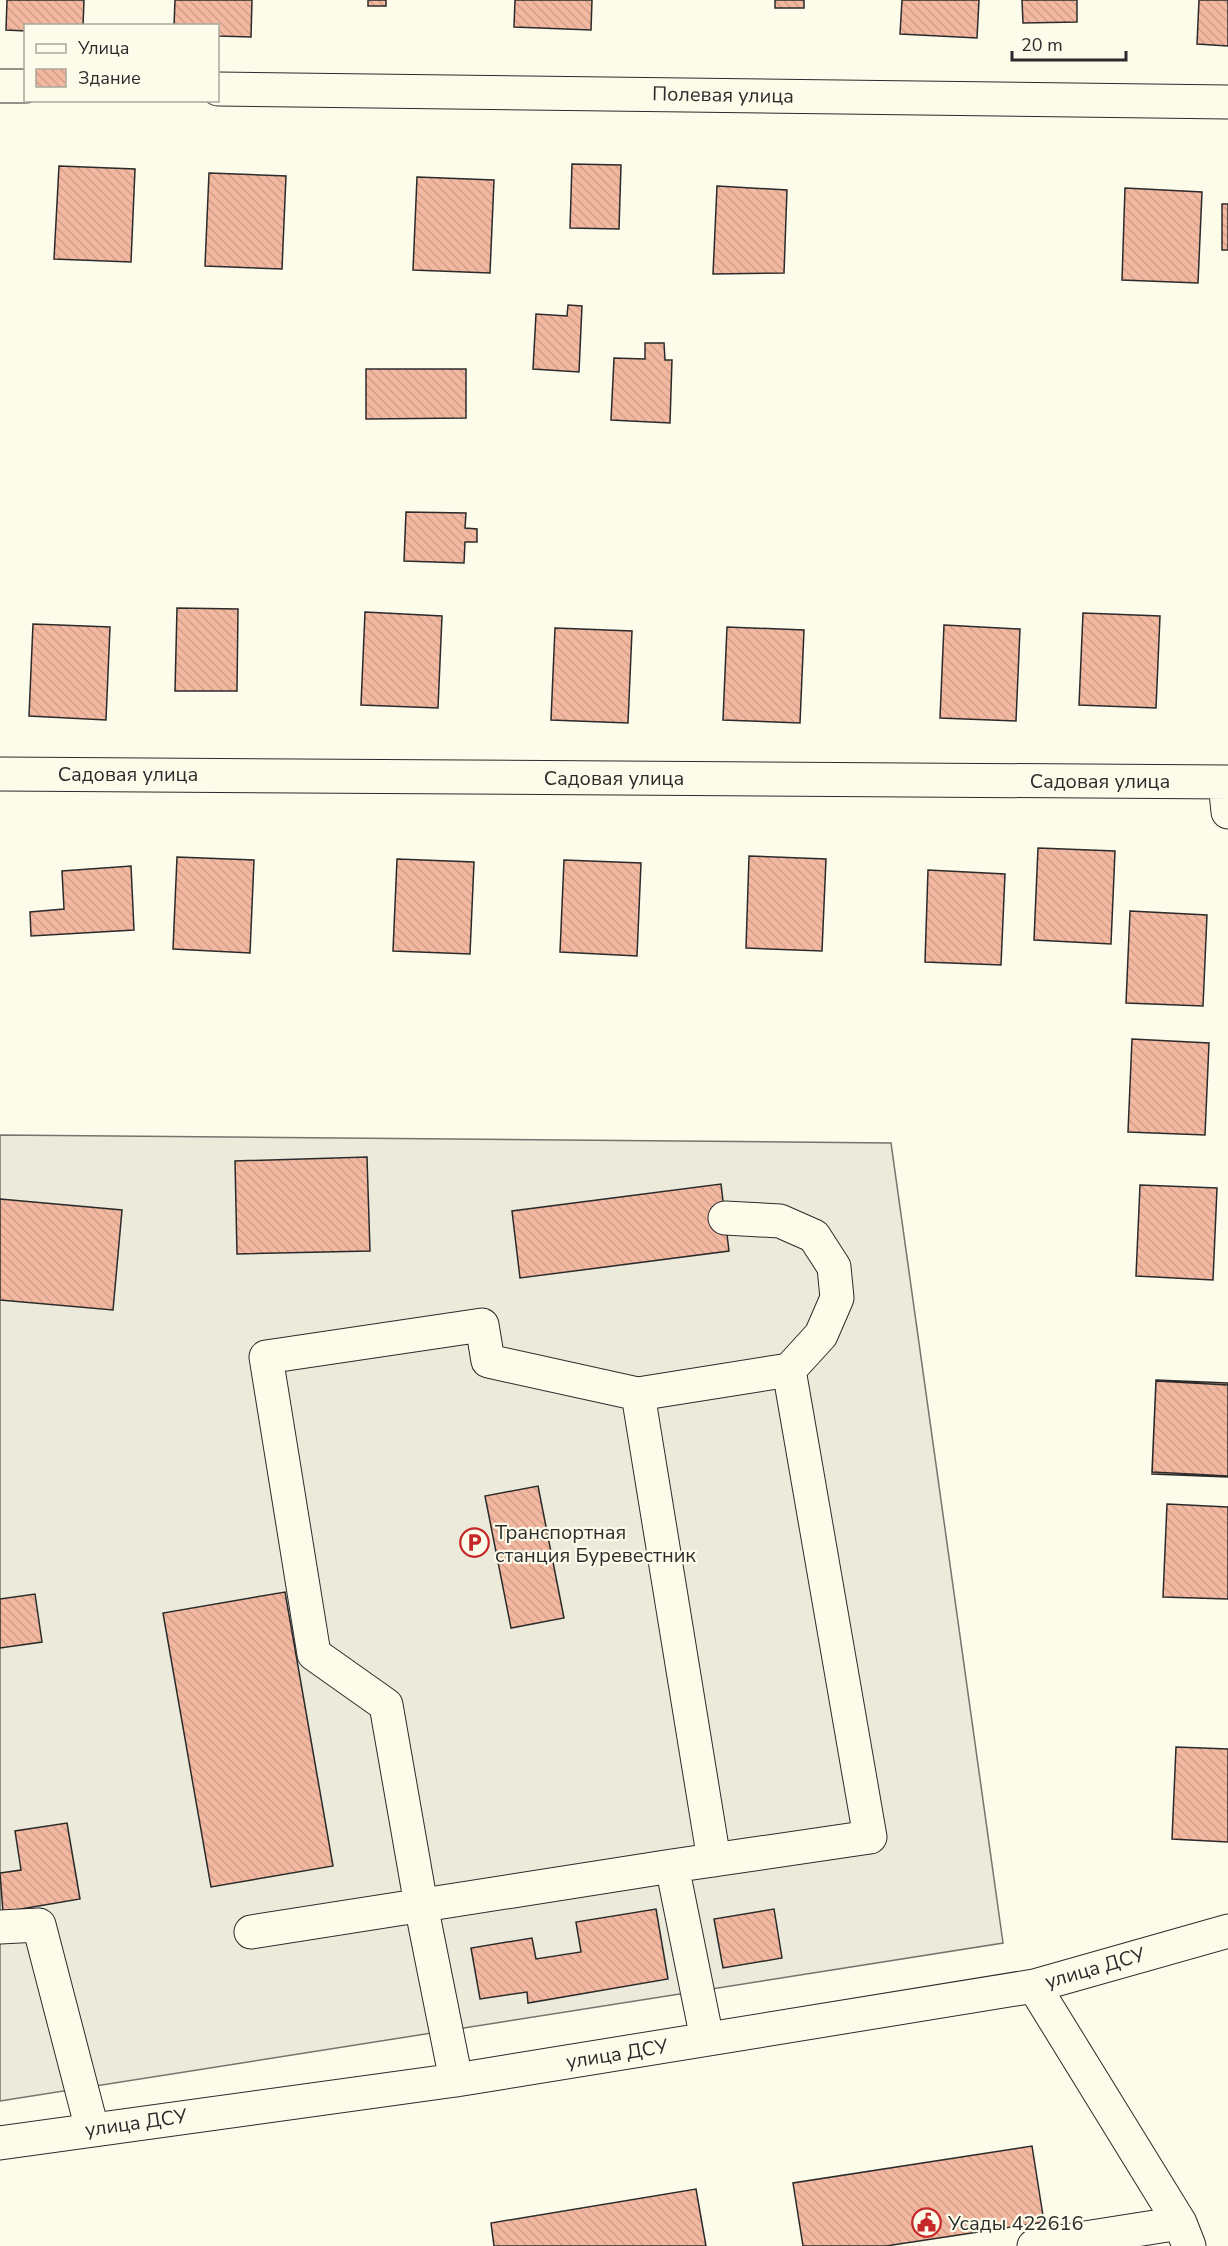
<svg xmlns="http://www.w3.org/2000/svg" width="1228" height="2246" viewBox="0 0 1228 2246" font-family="'Nunito Sans',sans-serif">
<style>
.parking{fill:#eceadb;stroke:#74746e;stroke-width:1.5}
.building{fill:url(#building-back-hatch);stroke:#2b2b2b;stroke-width:1.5}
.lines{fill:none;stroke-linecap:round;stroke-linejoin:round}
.minor-casing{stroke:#2b2b2b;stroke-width:35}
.minor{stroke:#fdfbea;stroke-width:33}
.labels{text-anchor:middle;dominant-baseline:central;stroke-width:4.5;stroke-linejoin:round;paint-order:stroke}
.street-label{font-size:20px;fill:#2b2b2b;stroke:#fdfbea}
.poi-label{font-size:20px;fill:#2b2b2b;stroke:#fdfbea;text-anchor:start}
</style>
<defs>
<pattern id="building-back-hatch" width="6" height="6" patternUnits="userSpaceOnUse" patternTransform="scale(1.5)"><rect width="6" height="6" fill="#f2b8a0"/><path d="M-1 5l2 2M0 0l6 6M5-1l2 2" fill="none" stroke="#d09e8a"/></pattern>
</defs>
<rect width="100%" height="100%" fill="#fdfbea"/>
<path class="parking" d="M0,1135L891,1143L1003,1943L0,2101Z"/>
<path class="building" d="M7,0H84L83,26H26V31L6,30Z
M175,0H252L251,37L218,36V26H174Z
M368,0H386V6H368Z
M515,0H592L591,30L514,27Z
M775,0H804V8H775Z
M902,0H979L977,38L900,34Z
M1022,0H1077V22L1023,23Z
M1199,0H1228V46L1197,44Z
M572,164L621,165L619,229L570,228Z
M59,166L135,169L131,262L54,259Z
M209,173L286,176L282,269L205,266Z
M417,177L494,180L490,273L413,270Z
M717,186L787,190L784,273L713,274Z
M1125,188L1202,192L1198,283L1122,280Z
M1222,204H1228V250H1222Z
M568,305L582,306L579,372L533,369L536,314L567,316Z
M645,343H664L665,360H672L670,423L611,420L614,358L645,359Z
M366,369H466V418L366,419Z
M406,512L466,513L465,528L477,529V542H465L464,563L404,561Z
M177,608L238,609L237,691H175Z
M365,612L442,616L438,708L361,705Z
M1083,613L1160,616L1156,708L1079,705Z
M33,624L110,627L106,720L29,716Z
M944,625L1020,629L1016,721L940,718Z
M727,627L804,630L800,723L723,720Z
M555,628L632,631L628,723L551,720Z
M1038,848L1115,851L1111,944L1034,940Z
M749,856L826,859L822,951L746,948Z
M177,857L254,860L250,953L173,949Z
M397,859L474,862L470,954L393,951Z
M564,860L641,863L637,956L560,952Z
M131,866L134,930L31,936L30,912L64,909L62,871Z
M928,870L1005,874L1001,965L925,962Z
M1130,911L1207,915L1203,1006L1126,1003Z
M1132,1039L1209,1043L1205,1135L1128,1132Z
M367,1157L370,1251L237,1254L235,1161Z
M721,1184L729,1251L520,1278L512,1211Z
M1140,1185L1217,1188L1213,1280L1136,1276Z
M0,1199L122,1210L113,1310L0,1300Z
M1156,1380L1228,1383V1476L1152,1472Z
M1156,1381L1228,1385V1477L1152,1474Z
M538,1486L564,1618L511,1628L485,1496Z
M1167,1504L1228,1507V1599L1163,1597Z
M285,1592L333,1866L211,1887L163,1613Z
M35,1594L42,1642L0,1648V1599Z
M1176,1747L1228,1749V1842L1172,1839Z
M67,1823L80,1899L3,1912L0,1873L21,1870L15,1831Z
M656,1909L668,1979L528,2003L527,1992L480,1999L471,1948L532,1938L536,1959L581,1952L576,1922Z
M774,1909L782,1958L723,1968L714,1919Z
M1032,2146L1044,2222L886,2246H803L793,2183Z
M696,2189L706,2246H494L491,2223Z"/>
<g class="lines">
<defs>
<path id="minor" d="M0,86H26
M218,89L1228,102
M0,774L1228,782
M1225,782L1228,812
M638,1394L714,1860
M0,1927L39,1925L92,2129
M251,1932L672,1866
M1034,1986L1180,2223L1189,2246
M707,2039L672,1866L870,1837L789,1370
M456,2080L421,1905L386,1705L314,1654L266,1357L482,1325L488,1361L638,1394L789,1370L821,1335L837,1298L834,1267L814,1236L780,1221L725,1218
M0,2143L456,2080L1034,1986L1228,1931
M1034,2246L1180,2223"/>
</defs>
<use href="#minor" class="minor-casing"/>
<use href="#minor" class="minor"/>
</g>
<defs>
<symbol id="parking-ring" viewBox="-11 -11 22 22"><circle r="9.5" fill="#fdfbea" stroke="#c62828" stroke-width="1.5"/><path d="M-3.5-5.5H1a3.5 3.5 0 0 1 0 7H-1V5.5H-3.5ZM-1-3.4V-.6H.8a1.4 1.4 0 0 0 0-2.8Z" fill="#c62828"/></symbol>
<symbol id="civic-ring" viewBox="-11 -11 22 22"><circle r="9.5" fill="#fdfbea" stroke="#c62828" stroke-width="1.5"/><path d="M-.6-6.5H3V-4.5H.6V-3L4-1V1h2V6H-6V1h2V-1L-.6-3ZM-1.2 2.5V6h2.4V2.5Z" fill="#c62828"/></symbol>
</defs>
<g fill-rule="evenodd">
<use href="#parking-ring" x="458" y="1526" width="33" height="33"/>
<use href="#civic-ring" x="910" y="2206" width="33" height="33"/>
</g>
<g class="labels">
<g class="street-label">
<text transform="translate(723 95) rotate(1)">Полевая улица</text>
<text x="128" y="774">Садовая улица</text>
<text x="614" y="778">Садовая улица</text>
<text x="1100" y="781">Садовая улица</text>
<text transform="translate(1095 1968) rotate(-16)">улица ДСУ</text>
<text transform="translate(617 2054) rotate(-9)">улица ДСУ</text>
<text transform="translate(136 2123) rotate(-8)">улица ДСУ</text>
</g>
<g class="poi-label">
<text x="495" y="1532">Транспортная<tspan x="495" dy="23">станция Буревестник</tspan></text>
<text x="948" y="2223">Усады 422616</text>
</g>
</g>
<rect x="24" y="24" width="195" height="78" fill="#fdfbea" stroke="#a9a89e" stroke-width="1.5"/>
<rect x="36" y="44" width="30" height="9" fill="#fdfbea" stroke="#a9a89e" stroke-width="1.5"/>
<text x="78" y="54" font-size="18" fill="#2b2b2b">Улица</text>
<rect x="36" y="69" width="30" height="18" fill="url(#building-back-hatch)" stroke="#a9a89e" stroke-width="1.5"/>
<text x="78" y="84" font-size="18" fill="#2b2b2b">Здание</text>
<path d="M1012 51v9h114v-9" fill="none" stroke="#2b2b2b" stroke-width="3"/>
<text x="1021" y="51" font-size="18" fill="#2b2b2b" stroke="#fdfbea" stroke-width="4.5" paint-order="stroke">20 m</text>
</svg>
